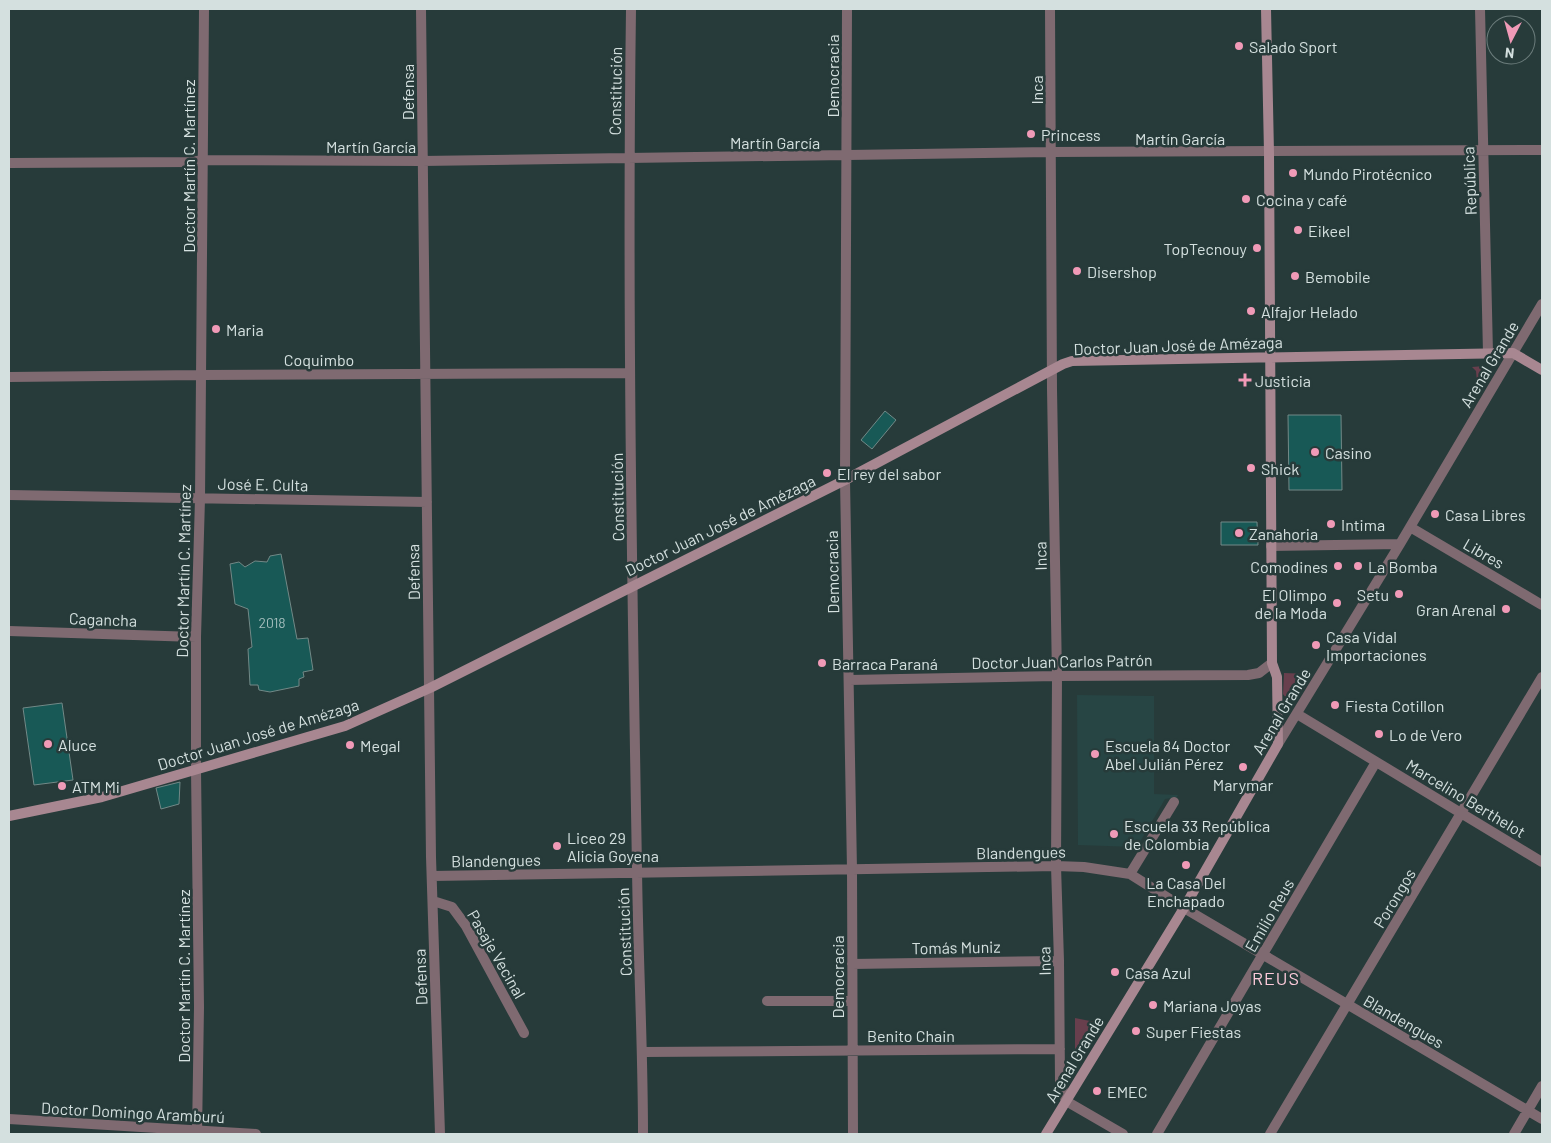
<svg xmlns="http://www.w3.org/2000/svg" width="1551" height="1143" viewBox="0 0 1551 1143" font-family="Barlow,sans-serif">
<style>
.built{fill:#274544}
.green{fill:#683f4d}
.building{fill:#185956;stroke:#728987}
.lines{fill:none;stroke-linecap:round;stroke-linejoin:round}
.street{stroke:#7f6a71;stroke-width:10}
.secondary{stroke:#a88791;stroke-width:10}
.poi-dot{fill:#f09ab7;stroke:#273b3a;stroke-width:2}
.labels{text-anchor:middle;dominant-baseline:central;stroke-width:5;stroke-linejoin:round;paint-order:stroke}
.number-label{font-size:14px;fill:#a5bebd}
.poi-label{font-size:16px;fill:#d4e0df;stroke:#273b3a;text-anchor:start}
.street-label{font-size:16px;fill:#d4e0df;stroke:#273b3a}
.neighbourhood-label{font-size:18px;letter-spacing:1px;fill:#fccada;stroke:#273b3a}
</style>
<rect width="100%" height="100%" fill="#273b3a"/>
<path class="built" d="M1077,695L1154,696V794L1178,795L1177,797L1165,799L1137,847L1078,845Z"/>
<path class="green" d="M1484,366L1488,369L1489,374L1478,394L1476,371L1472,367Z
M1284,673L1312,674C1306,684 1301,701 1286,698L1283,694Z
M1075,1018L1095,1022L1078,1051L1075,1050Z"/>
<path class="building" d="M885,411L896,420L872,449L861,440Z
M1288,415H1341L1342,490H1289Z
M1221,522H1257L1258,545H1221Z
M281,554L297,639L308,638L313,670L303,672L304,677L299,679V686L270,692L259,690L258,685H250L248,649L252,647L248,609L235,604L230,564L239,562L245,567L255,561L267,562L270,556Z
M62,703L73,780L34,785L23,708Z
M180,782L179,804L161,809L156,788Z"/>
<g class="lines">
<path class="street" d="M421,9L431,857L440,1134
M631,9C627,295 632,582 637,868C638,957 643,1046 643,1134
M847,9L845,480L852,870L853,1134
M1050,9L1052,389L1057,676L1056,866L1059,961L1060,1081L1066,1101L1123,1134
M1480,9L1488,353
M9,163L191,162L203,160L422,161L1051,152L1542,150
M9,377L201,375L630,373
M9,495L427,502
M1410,527L1542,605
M1271,546L1400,544
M9,631L196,637
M849,680L1057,676L1248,675L1259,673L1272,663
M1297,714L1542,862
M1278,744L1400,544L1542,304
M1130,874L1174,802
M432,876L1056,866L1084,867L1130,874L1184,908L1542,1119
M433,901L452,907L466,926L524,1033
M852,964L1059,961
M767,1001H852
M643,1052L1060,1049
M9,1119L256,1134
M197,1134L199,1007L196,770V637L200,499L204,9
M1157,1134L1376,762
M1270,1134L1542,677
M1514,1134L1542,1086"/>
<path class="secondary" d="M9,816L102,797L345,726L430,688L845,480L1063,364L1072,361L1513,353L1542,370
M1046,1134L1184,908L1278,744L1277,677L1272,663L1269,153L1266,9"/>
</g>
<g class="poi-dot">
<circle cx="1239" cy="46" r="5"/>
<circle cx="1031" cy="134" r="5"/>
<circle cx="1293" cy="173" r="5"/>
<circle cx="1246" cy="199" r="5"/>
<circle cx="1298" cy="230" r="5"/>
<circle cx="1257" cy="248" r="5"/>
<circle cx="1077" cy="271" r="5"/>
<circle cx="1295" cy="276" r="5"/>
<circle cx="1251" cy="311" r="5"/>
<circle cx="216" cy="329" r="5"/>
<path d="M1242.5 372.5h5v5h5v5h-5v5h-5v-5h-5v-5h5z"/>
<circle cx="1315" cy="452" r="5"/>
<circle cx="1251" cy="468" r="5"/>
<circle cx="827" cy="473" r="5"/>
<circle cx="1435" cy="514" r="5"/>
<circle cx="1331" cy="524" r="5"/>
<circle cx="1239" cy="533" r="5"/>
<circle cx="1338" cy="566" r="5"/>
<circle cx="1358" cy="566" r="5"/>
<circle cx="1399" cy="594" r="5"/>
<circle cx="1337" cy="603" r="5"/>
<circle cx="1506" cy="609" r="5"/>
<circle cx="1316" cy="645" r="5"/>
<circle cx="822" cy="663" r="5"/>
<circle cx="1335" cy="705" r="5"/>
<circle cx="1379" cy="734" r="5"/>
<circle cx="48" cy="744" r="5"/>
<circle cx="350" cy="745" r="5"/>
<circle cx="1095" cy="754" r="5"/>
<circle cx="1243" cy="767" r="5"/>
<circle cx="62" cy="786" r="5"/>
<circle cx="1114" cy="834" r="5"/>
<circle cx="557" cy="846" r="5"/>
<circle cx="1186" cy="865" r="5"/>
<circle cx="1115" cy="972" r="5"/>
<circle cx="1153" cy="1005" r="5"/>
<circle cx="1136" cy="1031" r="5"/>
<circle cx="1097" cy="1091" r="5"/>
</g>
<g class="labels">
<g class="number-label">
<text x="272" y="622">2018</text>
</g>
<g class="poi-label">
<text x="1249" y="46">Salado Sport</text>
<text x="1041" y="134">Princess</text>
<text x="1303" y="173">Mundo Pirotécnico</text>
<text x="1256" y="199">Cocina y café</text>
<text x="1308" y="230">Eikeel</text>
<text x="1247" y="248" text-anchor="end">TopTecnouy</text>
<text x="1087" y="271">Disershop</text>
<text x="1305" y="276">Bemobile</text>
<text x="1261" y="311">Alfajor Helado</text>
<text x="226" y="329">Maria</text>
<text x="1255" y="380">Justicia</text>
<text x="1325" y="452">Casino</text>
<text x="1261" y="468">Shick</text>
<text x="837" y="473">El rey del sabor</text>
<text x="1445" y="514">Casa Libres</text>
<text x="1341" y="524">Intima</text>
<text x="1249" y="533">Zanahoria</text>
<text x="1328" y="566" text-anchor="end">Comodines</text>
<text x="1368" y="566">La Bomba</text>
<text x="1327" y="594" text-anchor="end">El Olimpo<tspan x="1327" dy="18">de la Moda</tspan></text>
<text x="1389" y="594" text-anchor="end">Setu</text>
<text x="1496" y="609" text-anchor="end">Gran Arenal</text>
<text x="1326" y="636">Casa Vidal<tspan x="1326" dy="18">Importaciones</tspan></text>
<text x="832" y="663">Barraca Paraná</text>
<text x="1345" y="705">Fiesta Cotillon</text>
<text x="1389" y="734">Lo de Vero</text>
<text x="58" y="744">Aluce</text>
<text x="360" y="745">Megal</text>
<text x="1105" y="745">Escuela 84 Doctor<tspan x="1105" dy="18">Abel Julián Pérez</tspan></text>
<text x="1243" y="784" text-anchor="middle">Marymar</text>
<text x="72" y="786">ATM Mi</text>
<text x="1124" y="825">Escuela 33 República<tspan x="1124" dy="18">de Colombia</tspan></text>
<text x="567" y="837">Liceo 29<tspan x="567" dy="18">Alicia Goyena</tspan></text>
<text x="1186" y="882" text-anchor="middle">La Casa Del<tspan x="1186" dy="18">Enchapado</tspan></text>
<text x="1125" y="972">Casa Azul</text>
<text x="1163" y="1005">Mariana Joyas</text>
<text x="1146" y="1031">Super Fiestas</text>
<text x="1107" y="1091">EMEC</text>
</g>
<g class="street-label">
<text transform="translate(832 76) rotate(-90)">Democracia</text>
<text transform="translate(1036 90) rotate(-90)">Inca</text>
<text transform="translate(615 91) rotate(-89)">Constitución</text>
<text transform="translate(407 92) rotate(-90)">Defensa</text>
<text x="1180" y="138">Martín García</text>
<text x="775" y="142">Martín García</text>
<text x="371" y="146">Martín García</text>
<text transform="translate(188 166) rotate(-90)">Doctor Martín C. Martínez</text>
<text transform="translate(1469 181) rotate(-92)">República</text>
<text transform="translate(1178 345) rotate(-2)">Doctor Juan José de Amézaga</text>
<text x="319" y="359">Coquimbo</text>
<text transform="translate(1489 364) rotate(-59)">Arenal Grande</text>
<text transform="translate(263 484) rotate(1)">José E. Culta</text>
<text transform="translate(617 497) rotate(-91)">Constitución</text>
<text transform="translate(720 525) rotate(-26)">Doctor Juan José de Amézaga</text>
<text transform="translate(1484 553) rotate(30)">Libres</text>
<text transform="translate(1040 556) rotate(-91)">Inca</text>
<text transform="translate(183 571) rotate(-89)">Doctor Martín C. Martínez</text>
<text transform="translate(413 572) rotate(-91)">Defensa</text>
<text transform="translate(832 572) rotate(-91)">Democracia</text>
<text transform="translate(103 619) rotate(2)">Cagancha</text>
<text transform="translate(1062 661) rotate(-1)">Doctor Juan Carlos Patrón</text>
<text transform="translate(1281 711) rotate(-59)">Arenal Grande</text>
<text transform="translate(258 734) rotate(-17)">Doctor Juan José de Amézaga</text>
<text transform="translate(1466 798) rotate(31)">Marcelino Berthelot</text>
<text transform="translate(1021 852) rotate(-1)">Blandengues</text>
<text transform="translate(496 860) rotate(-1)">Blandengues</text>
<text transform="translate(1394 898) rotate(-59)">Porongos</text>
<text transform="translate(1269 915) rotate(-60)">Emilio Reus</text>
<text transform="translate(624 932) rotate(-92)">Constitución</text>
<text transform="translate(956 947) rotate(-1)">Tomás Muniz</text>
<text transform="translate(497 954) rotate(60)">Pasaje Vecinal</text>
<text transform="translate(1044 961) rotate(-91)">Inca</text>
<text transform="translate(183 976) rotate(-90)">Doctor Martín C. Martínez</text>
<text transform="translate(420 977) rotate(-92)">Defensa</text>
<text transform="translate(837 977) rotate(-90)">Democracia</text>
<text transform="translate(1404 1021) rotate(30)">Blandengues</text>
<text x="911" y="1035">Benito Chain</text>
<text transform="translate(1074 1059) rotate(-59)">Arenal Grande</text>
<text transform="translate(133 1112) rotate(3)">Doctor Domingo Aramburú</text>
</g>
<g class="neighbourhood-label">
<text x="1276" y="978">REUS</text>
</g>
</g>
<rect width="1551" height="1143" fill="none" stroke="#d4e0df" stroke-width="20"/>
<g transform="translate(1511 40) rotate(186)"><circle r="24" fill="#273b3a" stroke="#6c7d7c"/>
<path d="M0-4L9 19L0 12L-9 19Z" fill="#f09ab7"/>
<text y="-8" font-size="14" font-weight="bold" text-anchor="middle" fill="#d4e0df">N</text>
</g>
</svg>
